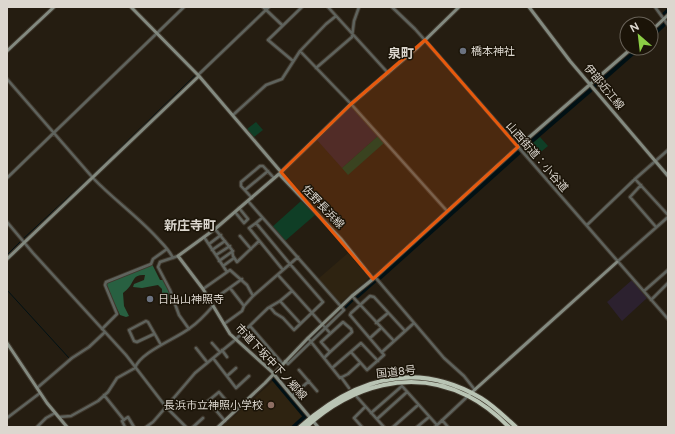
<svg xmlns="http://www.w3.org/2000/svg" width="675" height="434" viewBox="0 0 675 434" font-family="Figtree,'Noto Sans JP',sans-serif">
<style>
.industrial{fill:#2c212f}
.built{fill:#2e2311}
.green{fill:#0f3e26}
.forest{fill:#286041}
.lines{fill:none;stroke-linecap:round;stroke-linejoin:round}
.stream{stroke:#001014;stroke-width:1}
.river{stroke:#001014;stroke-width:5}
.street-casing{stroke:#3f372c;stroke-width:4.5}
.secondary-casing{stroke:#3f372c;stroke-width:5}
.highway-casing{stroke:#3f372c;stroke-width:6}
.street{stroke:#5f635d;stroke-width:2.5}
.secondary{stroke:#838a80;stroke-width:3}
.highway{stroke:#b9c4b4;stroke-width:4}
.marked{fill:#e8590c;fill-opacity:0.2;stroke:#e8590c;stroke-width:3;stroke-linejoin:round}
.worship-dot{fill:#6b7280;stroke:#1b1408;stroke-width:1.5}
.education-dot{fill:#8d6e63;stroke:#1b1408;stroke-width:1.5}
.labels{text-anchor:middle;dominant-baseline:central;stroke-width:3;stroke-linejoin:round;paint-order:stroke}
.poi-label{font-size:11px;fill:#dcd7cf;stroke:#1b1408;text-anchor:start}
.street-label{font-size:11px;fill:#dcd7cf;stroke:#1b1408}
.quarter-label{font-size:13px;font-weight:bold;fill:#dcd7cf;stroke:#1b1408}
</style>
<rect width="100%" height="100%" fill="#251d11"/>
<path class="industrial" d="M351,107L378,136L342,168L317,140Z
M632,280L647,298L622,321L607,302Z"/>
<path class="built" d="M348,253L368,276V279L339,304L318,279Z
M273,381L304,416V417L293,427H222Z"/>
<path class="green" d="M256,122L263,130L254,137L247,129Z
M378,136L384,143L348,175L342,168Z
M540,137L548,146L531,160L523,151Z
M301,201L315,215L285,241L272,227Z"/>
<path class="forest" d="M152,264L160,280H164L169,292V299L167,301L162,299V289L158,285L142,288L133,287L134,284L144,280L145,275C134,274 134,280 130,286C128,289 125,291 123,293L124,306L129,316L126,317L120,315L106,286L107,283Z"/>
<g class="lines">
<path class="stream" d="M92,175L266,7
M23,239L90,177
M7,255L21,241
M7,290L69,358"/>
<path class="river" d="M664,15L668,11
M651,36L664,24
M596,85L638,48
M524,147L590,90
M379,278L518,153
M357,296L374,281
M338,313L351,300
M288,362L322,328
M274,379L305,416V417L294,427"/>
<defs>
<path id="street" d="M263,7L282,25
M328,7L388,73
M392,7L415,29L446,64L668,319
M655,7L668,25
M300,51L351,104L447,211
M293,61L268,40L302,7
M316,68L352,37L354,21L359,7
M198,75L269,7
M7,79L93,178C114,200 140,218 160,241C165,246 170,252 173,258
M233,115L266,85L282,79L300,51L326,24L336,16
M7,178L184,7
M635,179L668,215
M641,185L630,197L656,227
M245,190L268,171
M252,198L241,186V182L260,166H263L274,178
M248,201L344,310L288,364L285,361
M235,212L244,223L248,219L239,208
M262,218L256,223L290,264L323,302L294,330L283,318L275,313L270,307
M7,222L33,253L126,355L166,407L195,373L235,340L268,308L280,301L292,291
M256,223L249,228L283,270
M587,225L635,179L668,150
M215,229L232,250L233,256L237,262L259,241
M240,236L251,249
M204,237L227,272
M209,244L221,235
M212,250L225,241
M216,255L230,246
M178,256L160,262L158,267L170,290L179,315L189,329
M219,261L233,251
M617,262L668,217
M223,266L234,258
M278,275L330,333
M375,277L444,358L464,376L475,390
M230,288L244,306
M203,289L230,270L247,285L253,296
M644,291L668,270
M352,296L394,341
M651,300L668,283
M280,301L300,323
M210,302L242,279
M343,322L351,329L352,332L330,352L321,342Z
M376,323L388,313
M224,324L242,311L244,306L253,296L298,257
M250,326L283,364
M102,329L117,314L105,285L106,282L151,264L153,259L167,249
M154,334L137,342L134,341L129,330L146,321L148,322L161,345
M308,338L340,378L348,374L360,363
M370,338L381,328
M212,343L220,352
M196,348L207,362
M222,350L227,357
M351,352L367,370L384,355L350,315L351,313L370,296L374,297L405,331
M382,352L414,323
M213,358L236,388L249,376
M324,358L330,352
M332,368L361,343L378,361
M299,370L317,391
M227,376L236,368
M341,377L349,388
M37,388L72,358L89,347L105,332
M104,395L124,420
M292,396L309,381
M357,397L384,427
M371,413L402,386L437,425
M59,417L71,416L98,401L108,392L117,378L135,368C140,352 176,339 190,328C199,322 206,314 213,306
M7,418L40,393
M377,419L407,392
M442,420L448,427
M225,421L208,401L219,392L235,411
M37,427L46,418L55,413
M125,427L122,421L128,417L134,427
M146,427L153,422L166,407L186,427
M193,427L203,418
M362,427L354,418L365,407
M393,427L418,405
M417,427L429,417
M435,427L468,396"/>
<path id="secondary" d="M131,7L199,76L281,172
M529,7L570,61L668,176
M651,31L668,15
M7,51L54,7
M279,174L215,229L178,256L203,289L230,334L272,372L318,427
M7,259L199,76
M373,279L518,147L632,48
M7,343L47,403L67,427
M470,394L617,262
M218,427L265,383L308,338L352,296L373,279L341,239L279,174L351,104L418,47L459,7"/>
<path id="highway" d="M300,427C354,379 415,359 481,398C494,406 505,417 516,427
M306,427C351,386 411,367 468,396C484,404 497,415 509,427"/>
</defs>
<use href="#street" class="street-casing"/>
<use href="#secondary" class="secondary-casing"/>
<use href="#highway" class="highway-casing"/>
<use href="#street" class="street"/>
<use href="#secondary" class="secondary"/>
<use href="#highway" class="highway"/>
</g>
<path class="marked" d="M425,40L518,147L373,279L281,172L351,104Z"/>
<g class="worship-dot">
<circle cx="463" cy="51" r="4"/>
<circle cx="150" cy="299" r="4"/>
</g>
<circle class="education-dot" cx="271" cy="405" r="4"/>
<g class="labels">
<g class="poi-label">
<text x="471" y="51">橋本神社</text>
<text x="158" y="299">日出山神照寺</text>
<text x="263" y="405" text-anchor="end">長浜市立神照小学校</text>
</g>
<g class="street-label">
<text transform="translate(604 87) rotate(50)">伊部近江線</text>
<text transform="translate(537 157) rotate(49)">山西街道：小谷道</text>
<text transform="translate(323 207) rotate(46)">佐野長浜線</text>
<text transform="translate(271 362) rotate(47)">市道下坂中下ノ郷線</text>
<text transform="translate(396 372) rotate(-6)">国道8号</text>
</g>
<g class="quarter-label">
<text x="401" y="53">泉町</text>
<text x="190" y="225">新庄寺町</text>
</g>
</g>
<rect width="675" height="434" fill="none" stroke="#dcd7cf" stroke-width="16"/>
<g transform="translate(639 36) rotate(332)"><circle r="19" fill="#1b1408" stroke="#686258"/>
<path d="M0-3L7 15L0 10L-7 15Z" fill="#8cce45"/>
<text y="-6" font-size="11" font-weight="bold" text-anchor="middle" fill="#dcd7cf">N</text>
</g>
</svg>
